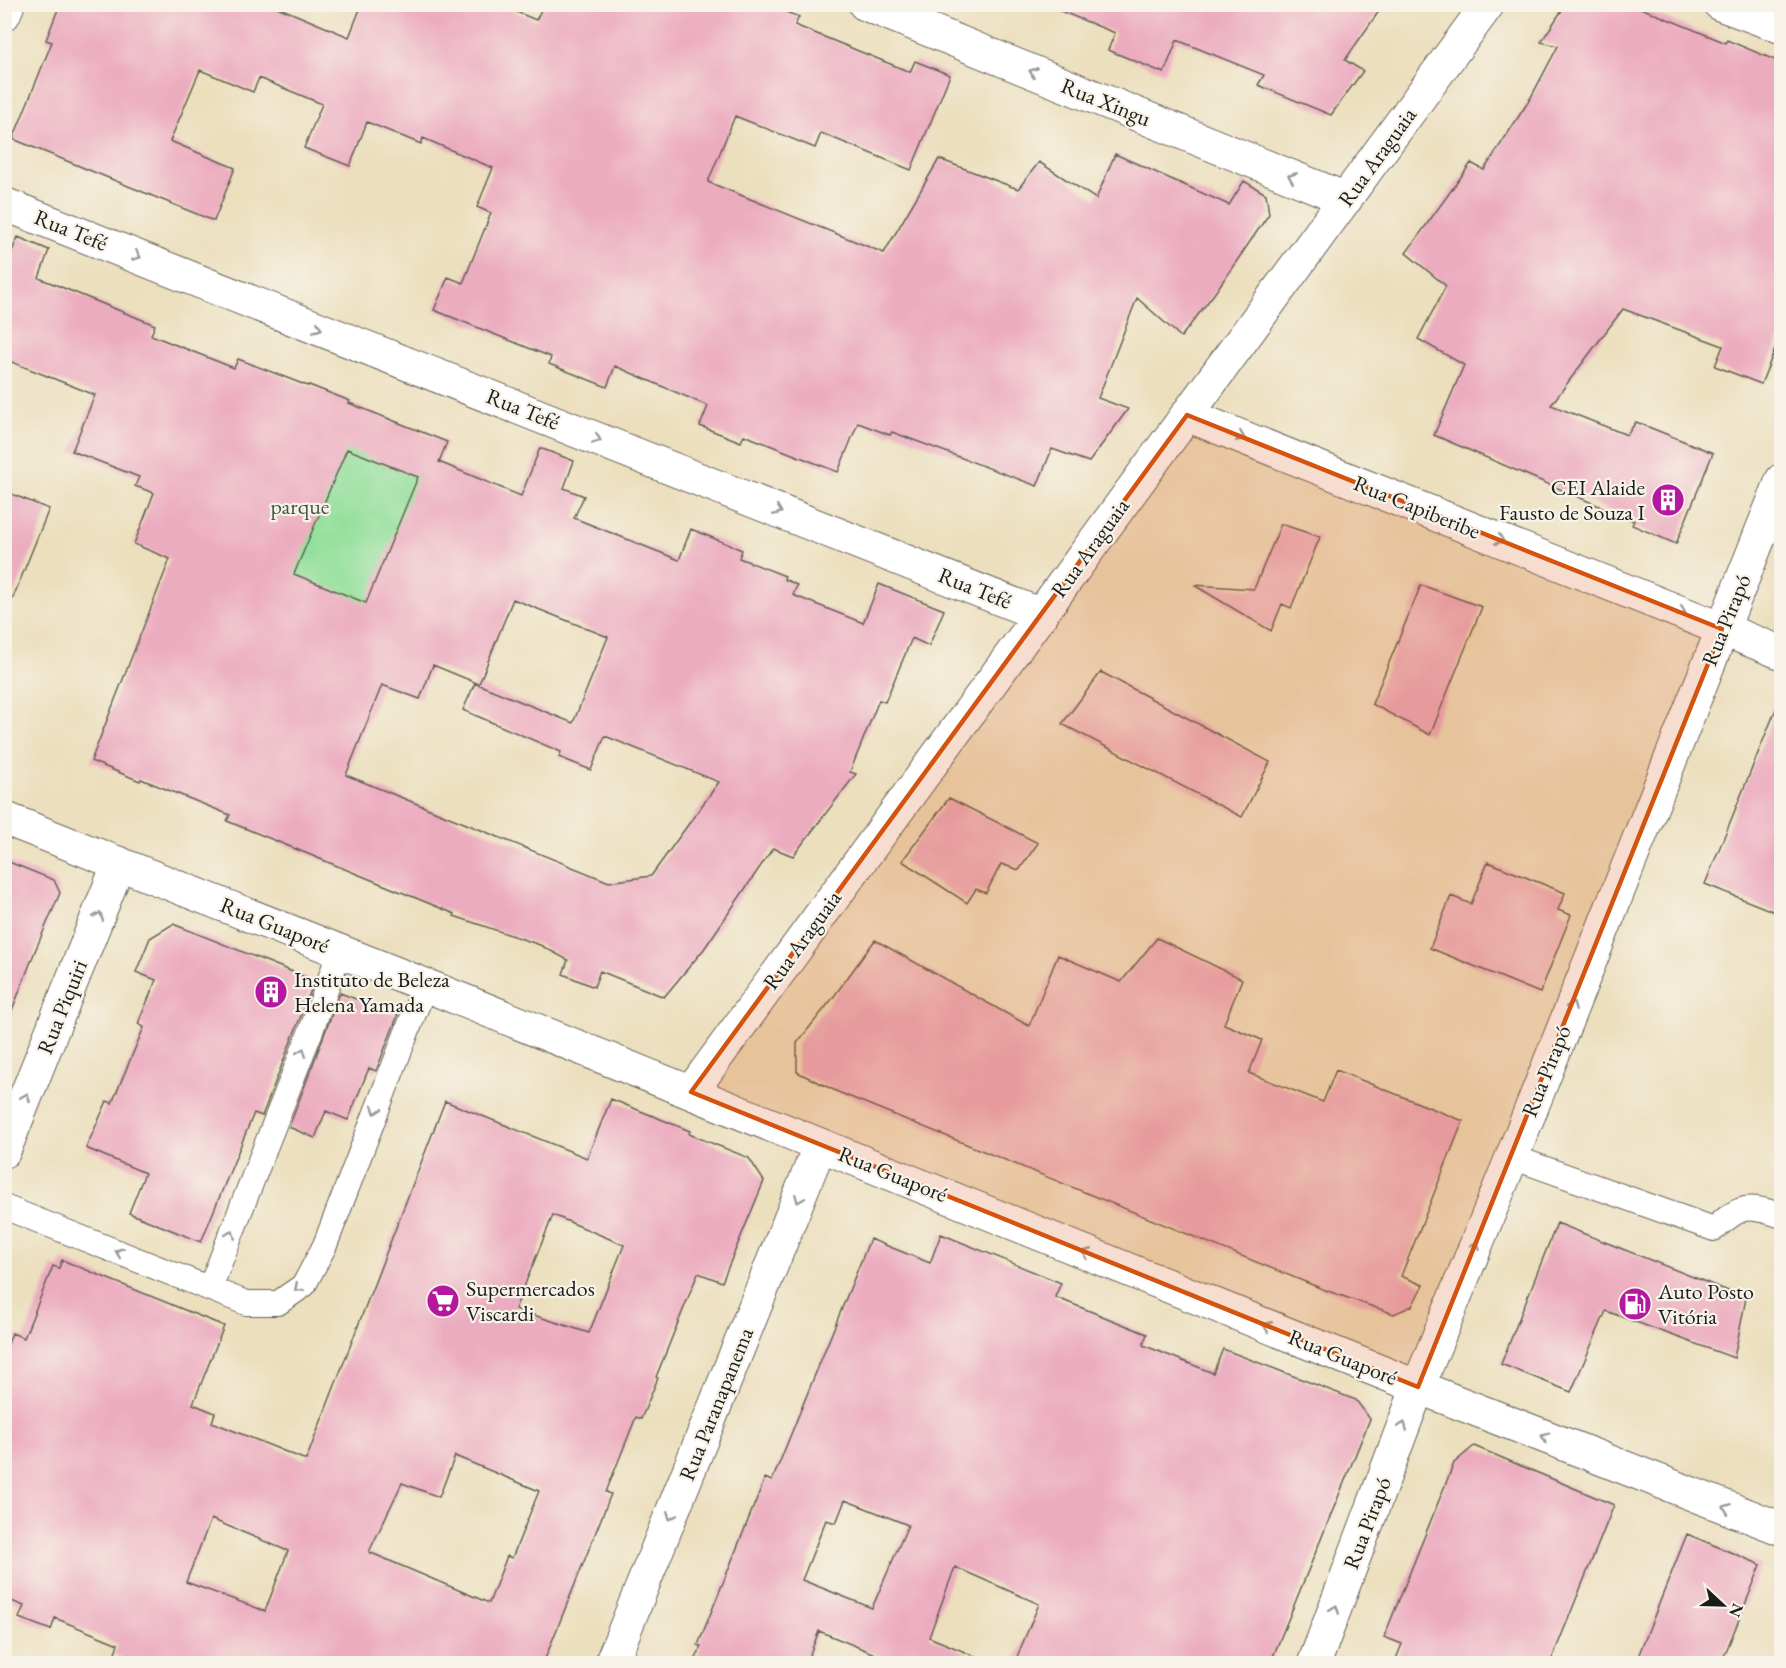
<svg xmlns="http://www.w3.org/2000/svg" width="1786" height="1668" viewBox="0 0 1786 1668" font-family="'EB Garamond',serif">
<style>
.green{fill:#93df9b;stroke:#587e5c;stroke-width:1.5}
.building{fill:#ecacbf;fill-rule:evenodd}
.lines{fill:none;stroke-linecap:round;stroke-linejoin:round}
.lane-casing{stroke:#656055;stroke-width:26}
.street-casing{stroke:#656055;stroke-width:35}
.secondary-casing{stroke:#656055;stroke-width:35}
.lane{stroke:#fff;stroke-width:24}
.street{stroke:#fff;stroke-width:33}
.secondary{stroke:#fff;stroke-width:33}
.oneway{stroke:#999}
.marked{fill:#d4530e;fill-opacity:0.2;stroke:#d4530e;stroke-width:4.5;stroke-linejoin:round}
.labels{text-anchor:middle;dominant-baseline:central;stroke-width:4.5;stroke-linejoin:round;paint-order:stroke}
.street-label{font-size:22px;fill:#1c1c1c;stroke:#f7f3e8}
.poi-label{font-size:22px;fill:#1c1c1c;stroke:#f7f3e8;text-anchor:start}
.park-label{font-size:22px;fill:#405642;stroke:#f7f3e8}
</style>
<rect width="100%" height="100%" fill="#f7f3e8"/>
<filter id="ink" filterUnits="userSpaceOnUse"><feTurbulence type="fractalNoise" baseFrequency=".0167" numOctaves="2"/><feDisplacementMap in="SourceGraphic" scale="12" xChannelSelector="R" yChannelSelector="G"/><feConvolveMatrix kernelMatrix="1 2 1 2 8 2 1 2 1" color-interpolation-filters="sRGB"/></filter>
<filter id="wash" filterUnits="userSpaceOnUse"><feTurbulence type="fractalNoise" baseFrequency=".008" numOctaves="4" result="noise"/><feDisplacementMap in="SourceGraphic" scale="24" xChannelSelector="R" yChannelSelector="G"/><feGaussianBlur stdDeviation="1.35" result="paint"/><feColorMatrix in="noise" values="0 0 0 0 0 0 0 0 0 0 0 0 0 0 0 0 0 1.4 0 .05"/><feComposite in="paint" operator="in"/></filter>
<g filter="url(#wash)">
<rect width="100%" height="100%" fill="#ecdfbe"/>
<path class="green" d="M236,377L447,476L387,641L165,544Z"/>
<g id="blocks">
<path class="building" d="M60,4H270L349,37L362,4H497L536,20L544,4H765L799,17L795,25L910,72L915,61L950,75L911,170L821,133L815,148L735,116L708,182L884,253L939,159L1018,189L1039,162L1096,199L1115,154L1229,205L1244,181L1266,194L1269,214L1214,294L1181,337L1137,298L1098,398L1128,409L1089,462L1052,449L1037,486L892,432L890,435L858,423L838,472L744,435L741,442L700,426L708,406L615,366L607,387L549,364L551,357L434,310L448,277L463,283L491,213L477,207L493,168L423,138L421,144L367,122L350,166L304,148L322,104L259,78L253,92L200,70L170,141L235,168L214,221L13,139L52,42L46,40Z
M1048,4H1384L1345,60L1363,71L1331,115L1258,85L1264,75L1177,40L1164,73L1108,50L1115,33L1048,6Z
M1566,4H1631L1726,43L1727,40L1782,63V332L1761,384L1715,366L1723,346L1623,309L1551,405L1627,435L1636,422L1713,453L1676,544L1632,525L1634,521L1434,435L1464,365L1418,339L1446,286L1406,253L1471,163L1484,170L1530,99L1558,46L1541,42Z
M18,237L49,250L39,278L155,325L151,335L234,368L238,359L308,386L309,385L350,401L349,403L447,442L439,462L521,496L540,448L574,461L564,488L584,496L574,518L679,560L691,529L742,550L739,558L785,576L784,579L797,585L793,595L863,623L879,584L944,610L929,646L912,638L885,702L879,700L850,772L856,774L793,856L773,848L704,949L664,997L600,971L594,987L563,974L568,960L540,945L454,916L455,914L227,821L230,815L141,779L140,781L91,761L170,559L134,544L154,493L135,486L139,477L72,451L95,395L4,359V264L6,265ZM347,449L418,477L366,603L294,574ZM513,599L608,637L573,723L475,683L463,710L561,752L559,757L591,770L605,736L719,782L651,876L609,882L346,775L382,685L420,699L433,665L479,684Z
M4,491L49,509L6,615H4Z
M1281,524L1320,537L1291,608L1282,604L1271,631L1194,585L1254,589Z
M1421,585L1482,607L1430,735L1372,704Z
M1101,672L1270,762L1242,817L1062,724Z
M1780,699H1782V915L1705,884Z
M949,798L1038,843L1019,870L1001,864L986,893L976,889L967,903L902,861Z
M4,860L54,880L60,893L35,951L7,1023L4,1022Z
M1488,862L1565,893L1558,910L1571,915L1540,993L1430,948L1451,896L1471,904Z
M173,924L308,978L307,980L314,982L262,1116L254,1113L201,1242L129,1213L145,1173L86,1148L107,1101L112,1103L144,1027L138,1024L156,980L136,972L150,938Z
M1157,938L1242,979L1224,1024L1262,1040L1249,1073L1323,1102L1336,1070L1463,1121L1401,1276L1423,1285L1412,1306L1394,1314L1325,1290L838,1092L797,1072V1043L832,999L875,940L1029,1026L1058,955L1121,982Z
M340,993L398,1015L376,1071L369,1068L348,1120L326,1111L315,1138L289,1127Z
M611,1099L690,1131L689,1134L749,1158L764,1181L722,1282L698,1273L656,1377L658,1378L641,1419L636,1417L606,1492L611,1494L543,1664H136L114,1655L118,1644L55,1618L51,1630L19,1618L24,1606L4,1598V1354L12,1333L24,1338L53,1266L59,1268L62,1260L224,1326L193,1404L215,1413L212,1422L306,1460L445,1101L587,1158ZM553,1215L624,1245L589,1333L515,1309ZM455,1456L539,1491L512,1558L507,1556L489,1603L369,1552L402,1483L439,1497ZM211,1519L288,1551L265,1611L186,1582Z
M1557,1223L1746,1298L1734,1358L1606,1311L1571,1392L1501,1364Z
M941,1234L1061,1283L1055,1297L1147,1334L1143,1345L1213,1373L1223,1349L1356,1400L1370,1419L1270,1664H1014L1039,1604L955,1567L929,1637L989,1662V1664H899L819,1631L806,1664H694L701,1646L698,1645L765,1478L772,1481L870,1239L930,1263ZM845,1500L908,1525L872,1608L802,1580L826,1520L836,1523Z
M1474,1446L1614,1505L1550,1664H1394L1402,1644L1384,1637L1454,1463Z
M1687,1534L1761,1565L1721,1664H1635Z"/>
</g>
</g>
<g filter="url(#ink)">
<use href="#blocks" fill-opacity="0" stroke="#656055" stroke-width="1.5"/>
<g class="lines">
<defs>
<path id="lane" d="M1512,1157L1714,1229C1741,1205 1747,1204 1782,1216
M4,1207L246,1303H278L304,1285L325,1245L425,985
M210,1288L312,1028L340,951"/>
<path id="street" d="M865,4L1346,199
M1720,4L1782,27
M4,14L8,4
M4,204L1041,615
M1187,415L1782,653
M4,1151L119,863
M611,1664L820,1145
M1314,1664L1418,1387L1512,1157L1782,480"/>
<path id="secondary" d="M4,818L425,985L1418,1387L1782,1529
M691,1092L1488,4"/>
</defs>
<use href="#lane" class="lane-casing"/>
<use href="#street" class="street-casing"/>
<use href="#secondary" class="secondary-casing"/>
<use href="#lane" class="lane"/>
<use href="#street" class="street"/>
<use href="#secondary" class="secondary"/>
</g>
<defs><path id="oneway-chevron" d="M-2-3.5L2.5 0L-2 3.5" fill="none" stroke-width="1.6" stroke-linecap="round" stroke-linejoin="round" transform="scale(1.5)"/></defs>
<g class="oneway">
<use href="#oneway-chevron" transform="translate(1033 72) rotate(-158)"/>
<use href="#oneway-chevron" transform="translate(1292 177) rotate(-158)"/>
<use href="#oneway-chevron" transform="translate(137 256) rotate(22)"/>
<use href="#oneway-chevron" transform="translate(318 328) rotate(22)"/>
<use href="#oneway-chevron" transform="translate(1241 437) rotate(22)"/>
<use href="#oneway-chevron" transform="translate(597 439) rotate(22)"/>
<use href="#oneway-chevron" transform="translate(778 511) rotate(22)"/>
<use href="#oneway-chevron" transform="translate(1500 540) rotate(22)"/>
<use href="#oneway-chevron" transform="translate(1682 612) rotate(22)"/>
<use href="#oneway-chevron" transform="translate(99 916) rotate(-68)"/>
<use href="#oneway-chevron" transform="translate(1572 1006) rotate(-68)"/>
<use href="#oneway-chevron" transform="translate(302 1052) rotate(-69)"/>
<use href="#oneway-chevron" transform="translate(26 1097) rotate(-68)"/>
<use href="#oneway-chevron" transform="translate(376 1110) rotate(111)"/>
<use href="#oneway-chevron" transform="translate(799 1199) rotate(112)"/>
<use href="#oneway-chevron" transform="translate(231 1234) rotate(-69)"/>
<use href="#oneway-chevron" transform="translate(1476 1245) rotate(-68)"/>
<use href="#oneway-chevron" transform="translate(119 1252) rotate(-158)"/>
<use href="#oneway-chevron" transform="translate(1086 1253) rotate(-158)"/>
<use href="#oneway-chevron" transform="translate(298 1288) rotate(139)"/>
<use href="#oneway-chevron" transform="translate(1267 1326) rotate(-158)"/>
<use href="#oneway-chevron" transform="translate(1403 1426) rotate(-69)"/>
<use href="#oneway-chevron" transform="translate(1545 1437) rotate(-159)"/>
<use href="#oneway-chevron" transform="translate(1727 1508) rotate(-159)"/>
<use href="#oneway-chevron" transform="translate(671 1516) rotate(112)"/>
<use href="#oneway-chevron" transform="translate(1335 1609) rotate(-69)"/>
</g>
</g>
<path class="marked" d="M1187,415L1722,629L1418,1387L691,1092Z"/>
<defs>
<symbol id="building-disc" viewBox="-11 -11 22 22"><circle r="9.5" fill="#b5179e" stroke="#f7f3e8"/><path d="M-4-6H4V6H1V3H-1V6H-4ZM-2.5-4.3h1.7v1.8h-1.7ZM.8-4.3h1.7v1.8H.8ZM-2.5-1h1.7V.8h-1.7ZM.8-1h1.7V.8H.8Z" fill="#fff"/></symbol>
<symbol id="supermarket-disc" viewBox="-11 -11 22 22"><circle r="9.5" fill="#b5179e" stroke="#f7f3e8"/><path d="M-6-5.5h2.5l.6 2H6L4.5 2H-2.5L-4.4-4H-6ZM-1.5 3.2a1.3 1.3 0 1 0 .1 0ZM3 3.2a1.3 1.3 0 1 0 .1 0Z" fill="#fff"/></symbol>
<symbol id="fuel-disc" viewBox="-11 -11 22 22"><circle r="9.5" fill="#b5179e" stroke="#f7f3e8"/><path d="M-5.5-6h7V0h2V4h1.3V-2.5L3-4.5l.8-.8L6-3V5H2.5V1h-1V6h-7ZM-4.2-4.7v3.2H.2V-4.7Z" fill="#fff"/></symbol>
</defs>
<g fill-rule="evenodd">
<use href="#building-disc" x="1649" y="481" width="38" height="38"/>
<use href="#building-disc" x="252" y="973" width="38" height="38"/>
<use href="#supermarket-disc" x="424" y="1282" width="38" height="38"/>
<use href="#fuel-disc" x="1616" y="1285" width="38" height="38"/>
</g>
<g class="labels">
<g class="street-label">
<text transform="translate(1106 102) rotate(22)">Rua Xingu</text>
<text transform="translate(1377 157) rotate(-54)">Rua Araguaia</text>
<text transform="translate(71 230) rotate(22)">Rua Tefé</text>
<text transform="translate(523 409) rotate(22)">Rua Tefé</text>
<text transform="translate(1417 507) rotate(22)">Rua Capiberibe</text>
<text transform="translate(1090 548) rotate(-54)">Rua Araguaia</text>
<text transform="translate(975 588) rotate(22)">Rua Tefé</text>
<text transform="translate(1726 620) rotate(-68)">Rua Pirapó</text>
<text transform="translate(275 925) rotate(22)">Rua Guaporé</text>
<text transform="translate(802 940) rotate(-54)">Rua Araguaia</text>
<text transform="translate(62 1007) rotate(-68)">Rua Piquiri</text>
<text transform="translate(1546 1071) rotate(-68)">Rua Pirapó</text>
<text transform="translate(893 1174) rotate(22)">Rua Guaporé</text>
<text transform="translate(1343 1357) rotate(22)">Rua Guaporé</text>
<text transform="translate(716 1404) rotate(-68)">Rua Paranapanema</text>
<text transform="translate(1367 1523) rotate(-69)">Rua Pirapó</text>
</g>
<g class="poi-label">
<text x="1645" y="487" text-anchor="end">CEI Alaide<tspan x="1645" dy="25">Fausto de Souza I</tspan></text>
<text x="294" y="979">Instituto de Beleza<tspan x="294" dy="25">Helena Yamada</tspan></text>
<text x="466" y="1288">Supermercados<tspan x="466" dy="25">Viscardi</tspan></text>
<text x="1658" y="1291">Auto Posto<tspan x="1658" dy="25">Vitória</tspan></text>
</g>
<g class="park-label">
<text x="300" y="506">parque</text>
</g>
</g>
<rect width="1786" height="1668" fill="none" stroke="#f7f3e8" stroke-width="24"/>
<g transform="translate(1723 1605) rotate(112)" stroke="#f7f3e8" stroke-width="4.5" paint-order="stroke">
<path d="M0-4.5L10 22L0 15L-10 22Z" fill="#1c1c1c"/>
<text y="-9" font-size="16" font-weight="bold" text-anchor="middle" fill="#1c1c1c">N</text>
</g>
</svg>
